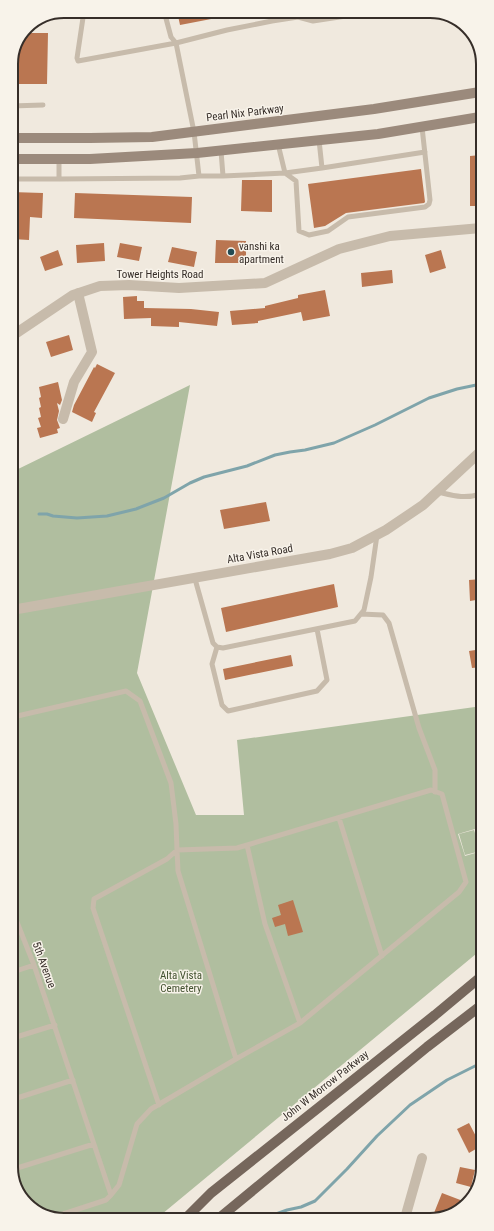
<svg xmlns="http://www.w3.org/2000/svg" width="494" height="1231" viewBox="0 0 494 1231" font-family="'Roboto Condensed',sans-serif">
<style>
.green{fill:#b0be9f;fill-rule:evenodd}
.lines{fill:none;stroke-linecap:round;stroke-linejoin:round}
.stream{stroke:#7fa4aa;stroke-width:3}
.building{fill:#ba7651}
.service{stroke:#c7bbab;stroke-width:5}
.minor{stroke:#c7bbab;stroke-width:10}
.secondary{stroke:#9b8a7c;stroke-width:10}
.primary{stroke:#76675c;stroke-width:10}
.poi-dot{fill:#234b53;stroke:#f8f3ea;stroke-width:1.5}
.labels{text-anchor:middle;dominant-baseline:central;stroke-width:3;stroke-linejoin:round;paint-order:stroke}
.street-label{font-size:11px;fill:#362e29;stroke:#f8f3ea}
.poi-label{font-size:11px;fill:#362e29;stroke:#f8f3ea;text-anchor:start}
.park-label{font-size:11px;fill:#42512f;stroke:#f8f3ea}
.rim{fill:none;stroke:#362e29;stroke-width:2}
</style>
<rect width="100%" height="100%" fill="#f0e9de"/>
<path class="green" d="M190,385L137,673L196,815H244L237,740L482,706V949L156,1219L60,1220L31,1209L14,1184L12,472ZM475,829L482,851L465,856L458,834Z
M474,830L481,851L465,855L459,834Z"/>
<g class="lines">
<path class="stream" d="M39,514H47L53,516L77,518L107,516L136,509L164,498L190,483L204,477L247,466L275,455L290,452L305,450L334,443L375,425L429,398L457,389L481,384
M265,1218L287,1210L301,1207L315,1201L347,1169L377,1136L410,1105L447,1080L483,1062"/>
</g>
<path class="building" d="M177,11H232V15L180,25Z
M24,33H48L47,84H11V61Z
M481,155V206H470V156Z
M421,169L425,202L424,203L346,213L325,226L314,228L308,184Z
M242,180H272V212L241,211Z
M11,192L43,193L42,218L30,217L29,240L12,239Z
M75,193L192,197L191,223L74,218Z
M216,240L246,241V263H215Z
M104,243L105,261L77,263L76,245Z
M120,243L142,247L139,261L117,257Z
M172,247L197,252L194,267L168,262Z
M58,250L63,265L45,271L40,257Z
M441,250L446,268L430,273L425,255Z
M392,270L393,283L362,287L361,273Z
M325,290L330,316L303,321L301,312L258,321V323L232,325L230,311L265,308V306L298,298V295Z
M137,296V301H144V308L191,309L219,312L217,326L179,322V327L151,326V318L124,319L123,297Z
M69,335L73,350L51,357L46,342Z
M97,364L115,373L94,412L96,413L92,422L72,412L74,405L94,367L95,368Z
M58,382L62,400L60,405L57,403L59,411L57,420L60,428L57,429L58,433L40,438L37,428L41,427L38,418L41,417L39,408L41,407L39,398L41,397L39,387Z
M266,502L270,521L224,529L220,510Z
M482,579V599L470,601L469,580Z
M334,584L338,607L226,632L221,608Z
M482,649V667L472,668L469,651Z
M291,655L293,666L225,680L223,669Z
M293,900L303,932L288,936L285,924L275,927L272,918L281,915L278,905Z
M469,1123L481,1146L469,1153L457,1129Z
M460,1167L475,1170L471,1187L456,1183Z
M442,1193L463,1201L461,1207L447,1217L434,1213Z"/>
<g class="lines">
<path class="service" d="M84,11L77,58L78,61L176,43L194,132L199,176
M164,11L171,37L176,43L227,30L272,21L298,17L313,21L379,11
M11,106L43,105
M319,140L322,168L285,173L296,181L299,231L309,235L328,231L348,217L425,207L429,204L430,200L422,127
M221,151L223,176
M59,159V179L180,178L199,176H223L285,173L278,144
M322,168L425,152
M11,179H59
M438,492C455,496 464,499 481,494
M195,579L213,643L217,647L223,648L355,621L364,610L371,577L377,535
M361,614L383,615L389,623L419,728L435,770V792
M217,647L212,664L222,705L228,711L317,691L327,680L317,629
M13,717L126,691L140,701L171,783L176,824L177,850L237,848L431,790L442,794L466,882L459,892L300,1023L236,1059L151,1109L137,1124L119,1185L111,1195L106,1200L54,1217
M339,818L382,956
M247,845L265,924L300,1023
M177,850L178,871L236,1059
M13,912L34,965L111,1195
M13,972L34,965
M13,1038L55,1025
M14,1099L73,1080
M159,1105L93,908L94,899L167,859L177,850
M14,1169L94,1144"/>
<path class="minor" d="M12,336L73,295L100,286L129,285L179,288L265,283L339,249L390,236L481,228
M63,419L74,382L92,352L78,293
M12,610L330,554L352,548L386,530L423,505L481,451
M405,1218L422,1158"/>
<path class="secondary" d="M11,138H90L152,137L374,109L480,92
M11,159H90L197,153L378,134L480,117"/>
<path class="primary" d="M185,1219L211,1193L435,1015L483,975
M218,1219L427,1047L483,1004"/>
</g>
<circle class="poi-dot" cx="231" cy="252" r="4"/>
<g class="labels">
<g class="street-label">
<text transform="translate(245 113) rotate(-7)">Pearl Nix Parkway</text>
<text x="160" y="274">Tower Heights Road</text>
<text transform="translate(260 554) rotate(-10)">Alta Vista Road</text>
<text transform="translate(44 965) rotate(70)">5th Avenue</text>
<text transform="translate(325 1086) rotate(-38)">John W Morrow Parkway</text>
</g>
<g class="poi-label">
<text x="239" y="246">vanshi ka<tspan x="239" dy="13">apartment</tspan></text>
</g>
<g class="park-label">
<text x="181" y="975">Alta Vista<tspan x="181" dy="13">Cemetery</tspan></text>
</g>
</g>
<path d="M0 0H494V1231H0ZM64 18H430A46 46 0 0 1 476 64V1167A46 46 0 0 1 430 1213H64A46 46 0 0 1 18 1167V64A46 46 0 0 1 64 18Z" fill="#f8f3ea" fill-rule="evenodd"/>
<path class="rim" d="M64 18H430A46 46 0 0 1 476 64V1167A46 46 0 0 1 430 1213H64A46 46 0 0 1 18 1167V64A46 46 0 0 1 64 18Z"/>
</svg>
